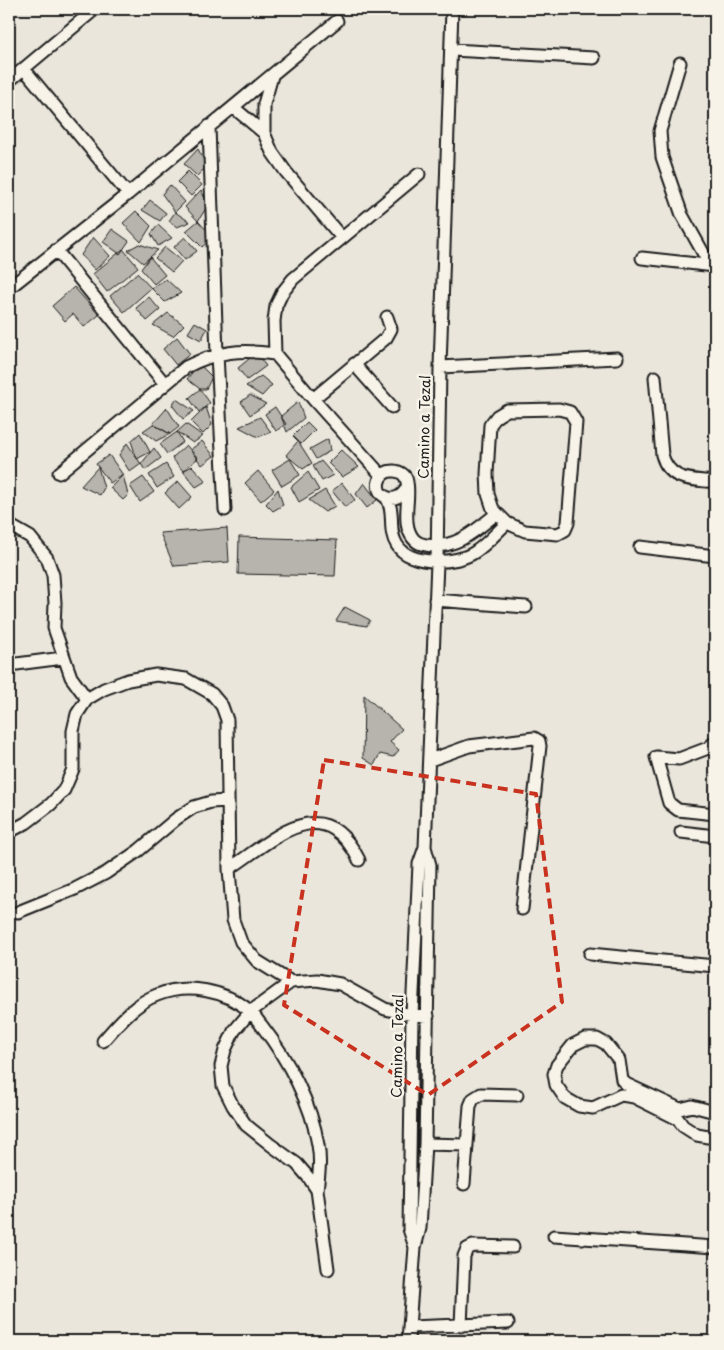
<svg xmlns="http://www.w3.org/2000/svg" width="724" height="1350" viewBox="0 0 724 1350" font-family="'Playpen Sans',sans-serif">
<style>
.building{fill:#b6b4ac;stroke:#1c1c1c}
.lines{fill:none;stroke-linecap:round;stroke-linejoin:round}
.minor-casing{stroke:#1c1c1c;stroke-width:15}
.minor{stroke:#f7f3e8;stroke-width:11}
.marked{fill:none;stroke:#c8321e;stroke-width:4;stroke-dasharray:10 6;stroke-linejoin:round}
.labels{text-anchor:middle;dominant-baseline:central;stroke-width:5;stroke-linejoin:round;paint-order:stroke}
.street-label{font-size:14px;fill:#1c1c1c;stroke:#f7f3e8}
</style>
<rect width="100%" height="100%" fill="#eae6dc"/>
<filter id="ink" filterUnits="userSpaceOnUse"><feTurbulence type="fractalNoise" baseFrequency=".02" numOctaves="2"/><feDisplacementMap in="SourceGraphic" scale="10" xChannelSelector="R" yChannelSelector="G"/><feConvolveMatrix kernelMatrix="1 2 1 2 8 2 1 2 1" color-interpolation-filters="sRGB"/></filter>
<g filter="url(#ink)">
<path class="building" d="M198,149L207,166L197,176L184,164Z
M188,171L202,185L191,196L177,182Z
M170,185L185,202L175,212L162,194Z
M201,190L208,205L198,221L185,207Z
M150,200L166,213L160,221L142,210Z
M136,211L151,226L141,242L123,223Z
M175,212L190,222L177,227L169,221Z
M198,221L213,237L202,247L186,231Z
M158,225L172,238L158,246L151,234Z
M112,229L129,241L120,254L103,242Z
M93,237L110,256L95,270L81,255Z
M185,237L197,251L185,260L174,247Z
M139,244L158,250L143,263L128,250Z
M165,247L182,261L172,272L155,258Z
M123,249L138,267L107,292L93,274Z
M150,257L165,275L154,284L141,269Z
M137,273L151,288L124,312L110,296Z
M166,279L181,293L165,302L151,288Z
M74,287L99,315L84,327L73,314L65,321L52,306Z
M149,297L160,310L147,321L136,308Z
M168,313L184,325L173,336L153,325Z
M195,322L207,329L201,340L188,333Z
M177,337L190,354L176,365L163,349Z
M256,353L266,366L247,380L238,368Z
M199,364L212,377L206,389H200L187,379Z
M261,376L272,385L262,396L246,386Z
M200,389L210,403L199,412L189,398Z
M250,395L266,404L250,415L241,402Z
M176,399L194,411L183,419L172,405Z
M298,402L304,418L287,432L281,416Z
M206,407L212,425L203,434L191,422Z
M275,407L286,424L276,431L265,414Z
M167,408L179,427L170,434L153,424Z
M260,417L271,432L258,437L239,427Z
M307,422L315,430L301,444L293,436Z
M153,424L170,434L156,441L143,431Z
M186,424L203,436L193,443L177,432Z
M177,432L183,442L167,454L160,444Z
M140,433L150,452L137,459L131,441Z
M328,439L330,451L316,459L310,449Z
M202,441L214,456L202,465L190,450Z
M298,441L312,463L303,469L286,455Z
M127,443L141,464L130,472L119,455Z
M186,445L198,458L183,471L172,458Z
M154,448L161,458L145,470L141,464Z
M341,450L359,467L342,477L328,463Z
M109,455L123,475L110,483L96,464Z
M290,459L300,475L282,486L272,470Z
M321,461L333,475L322,481L313,466Z
M166,464L174,477L157,488L149,475Z
M192,466L206,481L196,487L183,471Z
M98,467L104,488L100,495L81,486Z
M258,471L274,490L261,501L245,483Z
M308,472L319,490L299,502L291,487Z
M123,475L128,495L123,500L110,488Z
M143,477L154,492L140,502L130,486Z
M178,481L192,497L179,509L165,493Z
M342,483L355,500L345,507L332,491Z
M364,483L377,500L367,508L356,494Z
M278,489L283,505L273,511L266,504Z
M325,490L335,506L325,512L309,500Z
M227,528L229,562L174,566L160,533Z
M239,537L337,540L335,576L238,574Z
M345,607L370,620L367,626L336,621Z
M364,695L402,729L390,742L399,750L393,757L380,754L374,765L363,758Z"/>
<g class="lines">
<defs>
<path id="minor" d="M452,50L594,58
M680,63L660,131L662,157L682,215L710,265
M24,69L128,194
M9,81L95,9
M233,107L264,133L272,152L286,172L342,238
M209,126L217,354L225,510
M264,133V104L272,76
M56,250L165,384
M642,258L715,266
M9,288L128,194L337,21
M354,364L392,407
M440,367L617,358
M655,377L662,455C670,482 691,479 715,482
M313,399L386,338L391,329L387,317
M559,409L570,412L576,422L568,523L565,530L558,534L525,531L507,523L493,509L488,494L487,474L490,425L497,416L507,410Z
M59,473L186,367C217,351 242,349 275,354
M382,476L313,399L275,354L274,321L276,306L282,293L293,279L419,174
M407,487C399,506 374,499 379,481C383,467 405,468 407,482C410,497 404,513 408,528C411,538 416,544 426,545C455,550 475,531 496,514
M386,497C396,512 387,530 397,545C410,566 456,565 475,552C487,544 496,533 507,523
M9,525L30,537L47,558L53,575L55,603L54,628L71,677L87,699
M640,547L715,556
M435,600L526,607
M9,665L63,658
M715,742L708,748L679,759L656,757L669,803L678,810L715,814
M430,760L469,746L534,738L539,741L540,746L522,909
M9,832L26,823L51,804L64,790L73,769V731L77,714L87,699L104,689L128,680L156,675L186,679L212,694L222,706L227,720L229,869L233,920L241,942L257,961L291,982L317,980L340,984L385,1009L412,1015L428,1016
M681,832L715,836
M229,869C273,840 323,788 359,860
M18,912L75,889L106,873L138,851L176,819L194,807L211,802L227,801
M590,954L715,966
M291,982L250,1012L234,1031L225,1050L221,1066L223,1086L233,1106L246,1125L271,1145L297,1164L309,1178L317,1190L328,1269
M103,1041C118,1024 135,1003 157,995C188,983 225,990 250,1011C254,1015 258,1021 262,1026C287,1058 312,1104 318,1145C321,1160 319,1174 317,1190
M715,1112L692,1106L680,1109L626,1084L622,1080L619,1060L606,1044L597,1039H585L573,1045L557,1065L554,1074L556,1085L565,1098L579,1106L593,1108L621,1095L634,1097L678,1119L683,1126L697,1135L708,1137L715,1133
M425,1144L467,1145
M464,1184L470,1106L473,1099L481,1094L517,1095
M554,1236L715,1247
M415,1247L409,1229L412,1015L419,864L425,847
M461,1326L464,1256L467,1249L473,1246L513,1247
M410,1327L508,1323
M408,1341L415,1247L420,1228L425,1144L430,865L425,847L437,563L440,367L452,9"/>
</defs>
<use href="#minor" class="minor-casing"/>
<use href="#minor" class="minor"/>
</g>
</g>
<path class="marked" d="M324,760L536,794L562,1002L428,1095L284,1005Z"/>
<g class="labels">
<g class="street-label">
<text transform="translate(424 427) rotate(-89)">Camino a Tezal</text>
<text transform="translate(397 1046) rotate(-89)">Camino a Tezal</text>
</g>
</g>
<rect width="724" height="1350" fill="none" stroke="#f7f3e8" stroke-width="30"/>
<rect x="15" y="15" width="694" height="1320" fill="none" stroke="#1c1c1c" stroke-width="2" filter="url(#ink)"/>
</svg>
